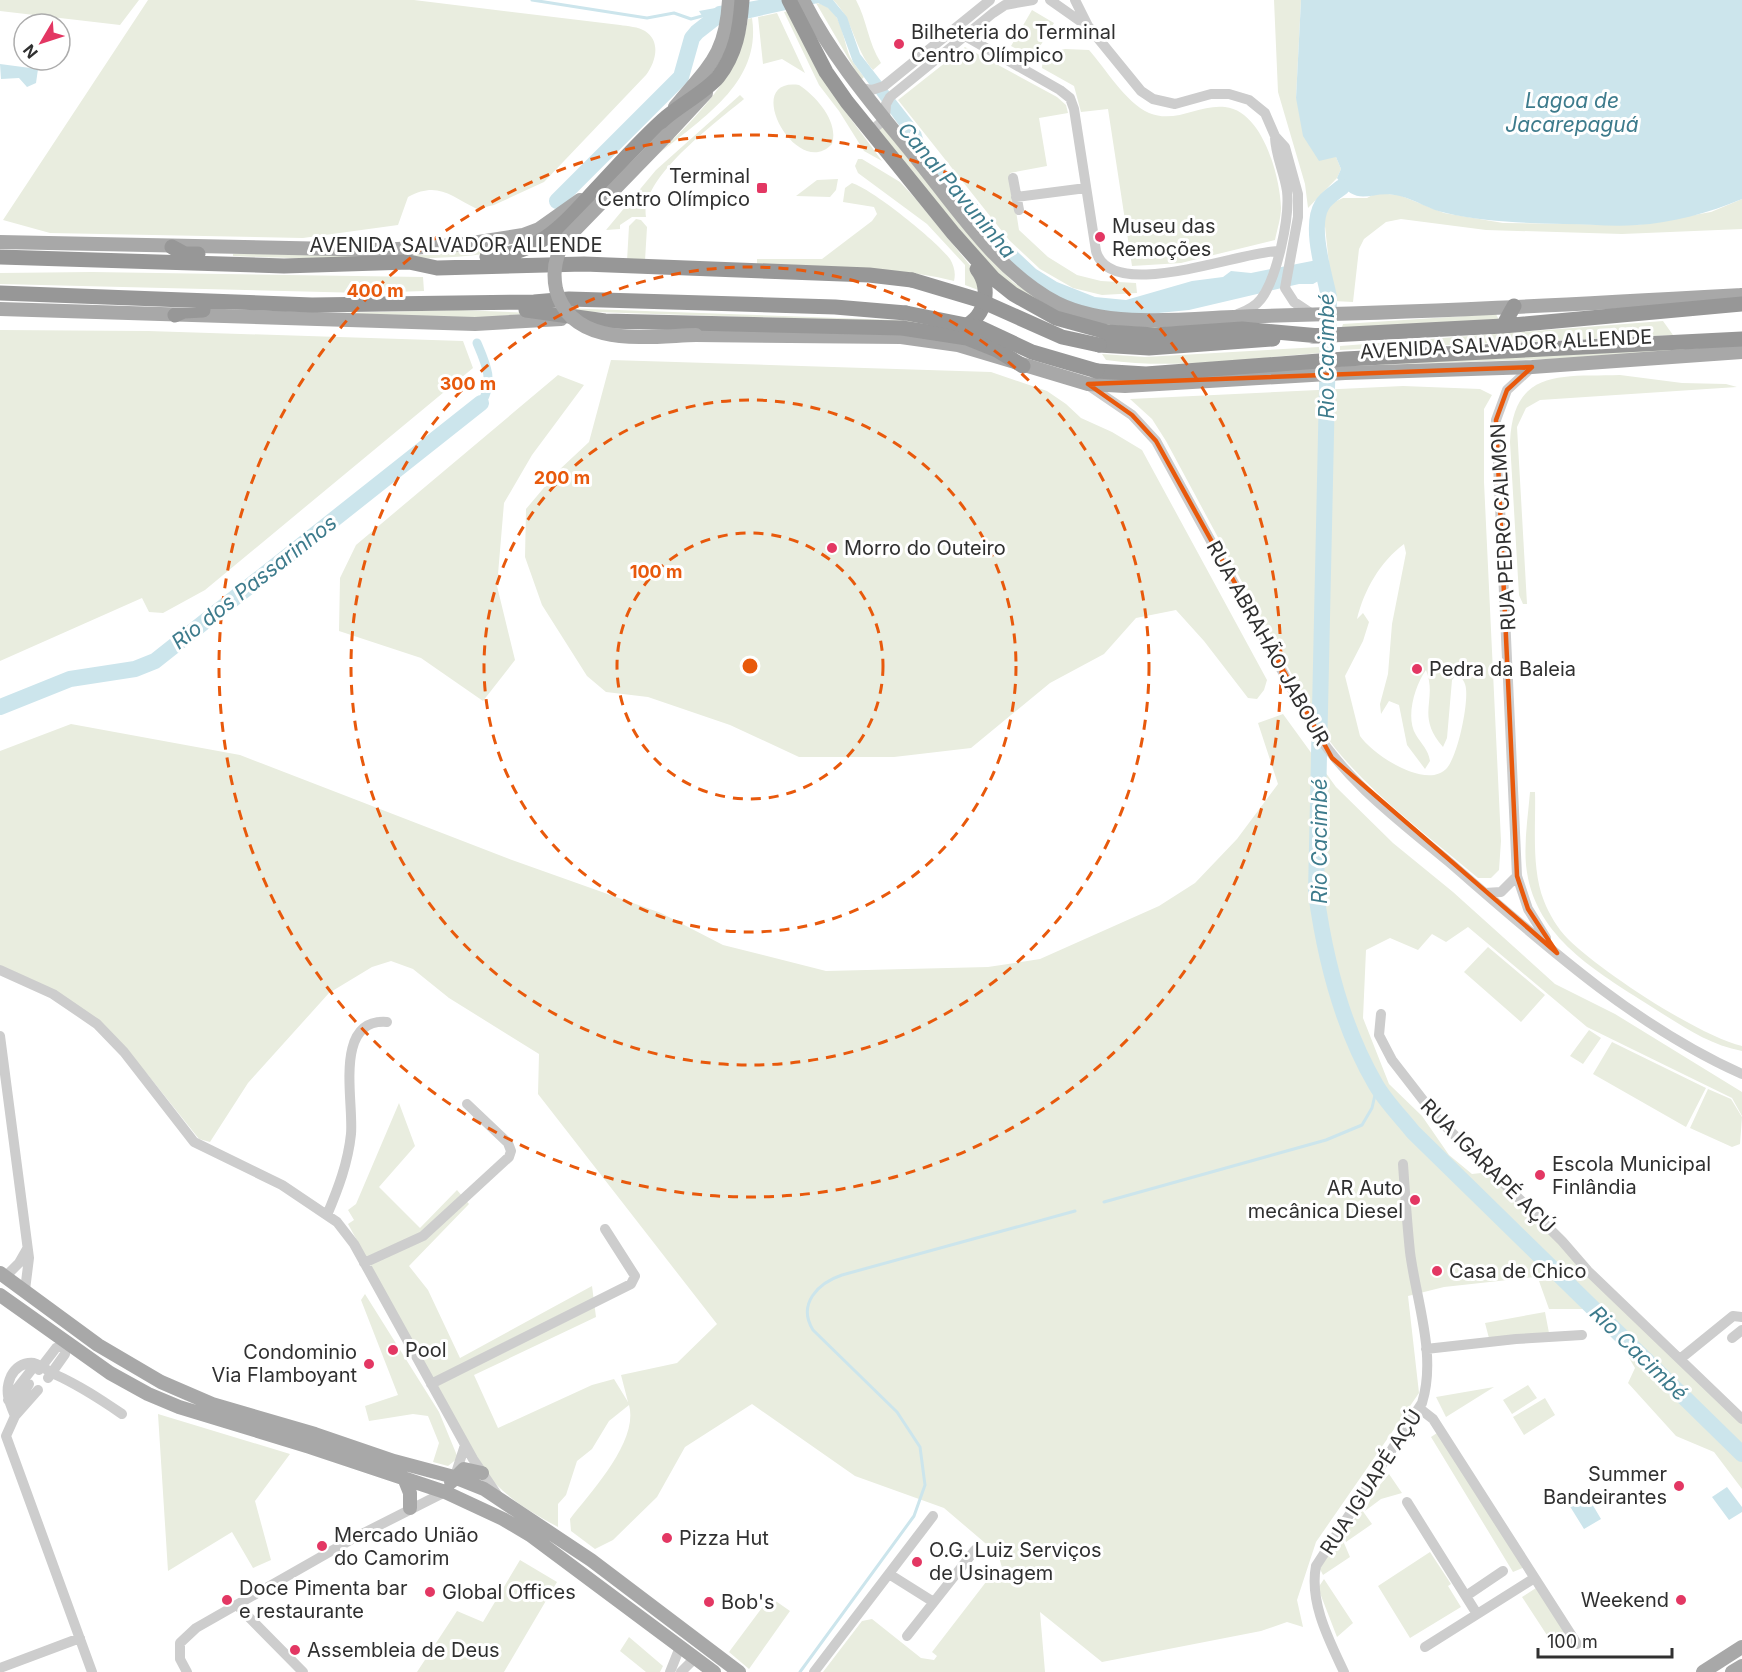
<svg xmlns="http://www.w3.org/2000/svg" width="1742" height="1672" viewBox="0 0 1742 1672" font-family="Inter,sans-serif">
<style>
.green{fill:#e9eddf;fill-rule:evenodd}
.water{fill:#cce5ec}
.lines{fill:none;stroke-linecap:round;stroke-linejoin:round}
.stream{stroke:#cce5ec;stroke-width:3}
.canal{stroke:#cce5ec;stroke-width:9}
.river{stroke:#cce5ec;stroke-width:16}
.minor{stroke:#cdcdcd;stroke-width:10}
.major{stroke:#a8a8a8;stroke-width:14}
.highway{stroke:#979797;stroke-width:15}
.major-bridge{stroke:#a8a8a8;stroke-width:14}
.highway-bridge{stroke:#979797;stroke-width:15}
.marked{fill:none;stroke:#e8590c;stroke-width:4.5;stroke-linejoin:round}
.ring{fill:none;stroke:#e8590c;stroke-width:3;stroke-dasharray:10 8}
.poi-dot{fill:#e33763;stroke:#fff;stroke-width:2}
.labels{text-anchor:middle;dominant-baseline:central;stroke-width:6;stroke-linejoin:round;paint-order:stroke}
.poi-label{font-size:20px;fill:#303030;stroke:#fff;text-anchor:start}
.street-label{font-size:20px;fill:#303030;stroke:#fff}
.water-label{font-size:21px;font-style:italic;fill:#3d7b8c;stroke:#fff}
.centre{fill:#e8590c;stroke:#fff;stroke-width:3}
.ring-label{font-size:18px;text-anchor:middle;font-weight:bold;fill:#e8590c;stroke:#fff;stroke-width:6;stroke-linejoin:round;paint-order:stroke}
</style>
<rect width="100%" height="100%" fill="#fff"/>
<path class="green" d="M0,0H139L120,25L0,11Z
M148,0H414L620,25C627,26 639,27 645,31C662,42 655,63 646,75L544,182L494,205L477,209C450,196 438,181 408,197L398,225L303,238L50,233L3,220Z
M833,0H856C867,20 868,43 881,63L873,70C854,49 854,20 833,0Z
M1274,0H1301L1296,98L1336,157L1341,169L1337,178L1308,208L1305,184L1278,92Z
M816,3C842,6 842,38 850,57C854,64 859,70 864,77L861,80Z
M1032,10L1054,23L1033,58L1011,46Z
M789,11L842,107L882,161L864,151L839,111L819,85L784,12Z
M777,13L805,73L782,59L763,64L758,17Z
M752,18C762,83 702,118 659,154C698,114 739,77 748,19Z
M965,47L1057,97L1066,105L1068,113L1039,118L1047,166L1010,173L1019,230L1048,257L1077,275L1101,281L1136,283L1137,293L1102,295L1073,288L1040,269L1009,240L898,100Z
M1065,49L1089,50C1106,69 1125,102 1149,113C1176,124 1199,104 1225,107C1263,111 1280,177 1281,208C1281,218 1277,230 1275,240L1181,263L1132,266L1108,109L1081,112L1074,86L1042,68C1043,54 1053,52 1065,49Z
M799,85C817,97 839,122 832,144C797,182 740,77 799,85Z
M740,95L744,99C717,122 639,178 646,217H632L620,225V229L606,230L656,170Z
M882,126L987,255L1013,282L1032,295L1084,319L1108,324L1281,326C1221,327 1143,337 1085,324C1000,304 931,196 879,131Z
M858,159H862L900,182L915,198L973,269L981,291L965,285V265L927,224L858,173L855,166Z
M838,179L836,190L830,197L796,196L817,180Z
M852,183C872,189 937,241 950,259C954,266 956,273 954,281C890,265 823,269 757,269V259H822L872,221L877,214L874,207L843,202L845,188Z
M1376,193L1399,195L1444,213L1503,223L1637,225L1711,212L1742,199V229L1622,234L1486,230L1401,219L1386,222L1364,239L1359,249L1353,302L1333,301L1324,217L1330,204L1343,198H1367Z
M636,219L641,220L647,227L645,261H627L629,226Z
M546,234C518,270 284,258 233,256V254L425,255L510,246Z
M92,272L423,277L424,291L364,293L0,284V273Z
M561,308L895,320L939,323L564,311Z
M460,310L533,313L468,319L337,313Z
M1496,314L1499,320L1341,330L1343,324Z
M1663,321L1673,335L1340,350V346Z
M0,330L148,331L463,341L473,368L205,590L163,613L149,612L142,598L0,661Z
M1742,345L1576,358L1346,366Z
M1319,347L1320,353C1250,358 1176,370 1106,360L1102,354L1145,357Z
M611,360L991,372L1047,391L1066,404L1081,418L1112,432L1142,450L1267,680L1264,690L1257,699L1248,698L1204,641L1176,610L1136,618L1104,654L1050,683L971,748L894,757H799L730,725L648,697L606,692L587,676L542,605L525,557L526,509L558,471L589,442Z
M558,375L584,385L532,455L504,503L497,586L515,660L483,701L421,658L339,631L340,578L356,545Z
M1620,375L1682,383L1726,384L1737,387L1540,400L1526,408L1517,427L1527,604H1523L1519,595L1510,442C1513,367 1563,377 1620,375Z
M1403,386L1480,389L1492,395L1484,409V482L1501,841L1499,870L1491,878H1478C1424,832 1364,790 1323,732L1166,441L1152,419L1130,399ZM1404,544L1406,553L1392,624L1388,674L1380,704L1381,714L1389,701L1399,705L1407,745L1425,769L1430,761C1428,749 1422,745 1416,735C1405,718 1415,685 1426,670C1438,701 1415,715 1443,747L1447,738L1452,680L1458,673C1461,677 1466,683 1466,689C1468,706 1458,755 1447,768C1427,791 1372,754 1360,736L1345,676L1363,641L1369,622L1363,613L1357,619C1364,590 1380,562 1404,544Z
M1283,714L1336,787L1393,843L1453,892L1555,984L1615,1014L1742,1092V1116L1732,1098L1587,1027L1468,927L1446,942L1432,934L1418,950L1390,938L1366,950L1363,1018L1389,1084L1422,1116L1449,1155L1472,1174L1490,1172L1514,1203L1527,1208L1742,1420V1489L1714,1452L1676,1436L1628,1383L1635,1368L1615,1334L1554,1275L1444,1287L1408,1296L1419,1393L1316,1542L1297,1600L1303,1627L1287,1622L1261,1631L1102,1662L1040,1612L1045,1672H823L862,1621L872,1619L921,1658L934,1660L937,1656L932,1652L996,1569L1003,1571L998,1554L944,1508L855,1476L752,1404L685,1447L657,1497L613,1540L595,1549L571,1531L570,1519C591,1492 639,1441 629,1405L609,1421L592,1449L577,1461L566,1495L558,1504V1527C526,1509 505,1497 482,1469L348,1224L354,1220L348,1210L356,1204L399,1103L415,1146L379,1187L420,1228L457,1190L469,1204L409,1266L428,1290L460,1358L592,1286L596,1317L474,1375L498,1428L592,1385L614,1379L628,1402L621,1375L677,1363L717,1324L538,1094L539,1054L449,998L413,969L391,961L372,967L329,993L248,1083L210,1142L199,1139L148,1075L93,1016L0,966V751L71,724L240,755L512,860L661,913L723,945L826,971L988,967L1040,959L1159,906L1195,883L1237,839L1278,784L1258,723Z
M1530,792H1535C1536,826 1531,868 1544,901C1549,914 1558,929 1568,939C1600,971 1699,1036 1742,1046V1051C1705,1044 1675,1021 1644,1002C1591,968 1533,934 1526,865C1524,841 1528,816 1530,792Z
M1488,947L1545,995L1521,1022L1464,972Z
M1589,1030L1601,1038L1583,1064L1570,1056Z
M1612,1042L1706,1088L1686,1127L1593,1074Z
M1708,1089L1731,1099L1742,1117L1740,1144L1732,1147L1690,1128Z
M1555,1280L1583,1309H1549L1539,1281Z
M365,1294L439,1412L458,1458L448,1466L433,1462L439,1443L428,1416L413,1414L369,1421L365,1406L398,1395L361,1300Z
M1545,1312L1549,1333L1490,1342L1485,1323Z
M1528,1385L1537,1398L1512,1414L1503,1400Z
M1494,1387L1446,1417L1436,1397Z
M1545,1398L1555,1415L1524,1435L1513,1417Z
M158,1414L290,1454L255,1501L271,1560L253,1568L232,1532L168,1571Z
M1443,1429L1527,1566L1513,1572L1431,1437Z
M1389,1474L1402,1493L1381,1499L1365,1511L1374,1492Z
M1362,1510L1372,1524L1346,1542L1343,1533Z
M1341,1536L1350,1557L1323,1575L1319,1567Z
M1430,1552L1451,1584L1448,1586L1461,1607L1410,1638L1378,1586Z
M520,1560L557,1582L504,1672H417L457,1611L483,1622Z
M1324,1579L1353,1623L1337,1637L1318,1588Z
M1536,1588L1570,1639L1556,1649L1522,1597Z
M770,1597L790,1611L749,1669L729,1652Z
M629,1637L663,1666L660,1672H646L620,1651Z"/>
<path class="water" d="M759,0H833L847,17L860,54L921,132L927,151L944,163L950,181L965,198L975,201L1004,239L1036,269L1057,282L1095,297L1126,300L1192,281L1223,277L1231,271L1251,273L1317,260L1322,279L1313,284H1299L1189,310L1118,317L1076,309L1030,285L949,194L853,62L837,18L828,8L818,3L709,27L699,11Z
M1301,0H1742V199C1709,213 1672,223 1637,225C1613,227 1588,224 1564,224C1524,223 1485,222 1446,213C1430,210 1416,200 1400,196C1371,188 1358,211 1337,178L1341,169L1336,157L1319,161L1303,136L1296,98Z
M0,64L38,69L36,83L27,87L19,78L1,79Z
M1727,1487L1742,1507V1512L1729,1520L1712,1497Z
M1585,1492L1601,1519L1584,1529L1566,1500Z"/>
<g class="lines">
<path class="stream" d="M532,0L647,18L674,13L691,19L706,15
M1104,1202L1326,1140L1362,1125L1372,1108L1377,1086
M800,1672L914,1516L925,1485L920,1447L897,1412L813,1330C797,1304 818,1283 842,1275L1075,1211"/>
<path class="canal" d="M477,343C486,364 495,383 481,403"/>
<path class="river" d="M1342,187C1336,192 1326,198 1322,205C1309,226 1324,273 1329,297L1316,893C1325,959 1342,1027 1376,1085C1386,1102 1401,1117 1413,1132L1742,1454
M557,201L681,77L692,38L697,32L720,14L727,13
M0,707L70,679L135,669L155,661L481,403"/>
<path class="minor" d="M1050,0L1087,26
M1075,0L1088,26L1141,91L1153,99L1175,104L1211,94H1229L1249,100L1265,113L1275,136L1285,147L1298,194V217L1285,288L1294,302L1312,314
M965,36L1060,90L1070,98L1074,109L1096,251C1110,304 1241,251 1279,251
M860,88L872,90L884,86L990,0
M871,131L885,119L886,104L890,97L993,13L1005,5L1033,0
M1013,178L1019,210
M1016,197L1086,188
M1238,314C1246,311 1255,307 1261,299C1277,278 1290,217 1287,191C1284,171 1275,155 1275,136
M1532,367L1507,390L1496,420L1517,876L1528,909L1546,938
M1088,385L1132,415L1156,441L1314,729C1348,783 1400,821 1449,862C1539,940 1632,1025 1742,1074
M1485,893L1501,892L1517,876
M0,970L53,994L97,1024L124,1052L194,1142L282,1185L337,1222L354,1244L473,1459L498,1496
M1381,1014L1379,1035L1392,1060L1437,1118L1562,1241L1588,1271L1742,1419
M0,1036L29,1258L25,1290
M327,1215C338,1189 348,1163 351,1134C354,1101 333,1018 387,1022
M364,1263L423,1236L509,1157L511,1151L508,1143L467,1104
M5,1277L19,1263L27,1249
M1732,1338L1742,1330
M1426,1349L1516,1339L1582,1335
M1680,1359L1733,1316L1742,1317
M39,1370L56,1348L66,1343L65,1354L48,1378
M431,1384L631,1284L635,1276L605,1229
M38,1390L15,1416L6,1436L92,1672
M8,1400L36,1364
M1419,1408L1433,1419L1577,1644
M20,1409L19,1400L29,1384
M15,1416C9,1402 4,1391 11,1376C16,1367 23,1362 34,1363C42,1365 47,1371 54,1374C79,1385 100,1399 122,1414
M455,1476L465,1445
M1407,1502L1477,1614
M889,1574L932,1601
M1466,1596L1503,1571
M237,1605L303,1672
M907,1636L975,1550
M1425,1647L1533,1579
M0,1668L80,1638
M187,1672L180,1659V1643L196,1628L354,1538L445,1492
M670,1672L680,1647
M681,1672L695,1658
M814,1672L933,1516
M1344,1672C1329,1640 1309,1602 1316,1566L1422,1403C1437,1355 1416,1300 1410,1252C1407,1223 1405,1193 1403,1164"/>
<path class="major" d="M803,0C833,59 876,108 917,159C958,210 998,272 1057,303C1113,331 1196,317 1257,316C1419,313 1580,304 1742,295
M675,107C708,66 726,56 729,0
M667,135L706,93
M0,242L384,250L466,244L523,235L539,229L580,200
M0,309L475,324L561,319
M696,335L901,337L958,345L1088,384L1125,386L1345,373L1532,367L1742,352
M0,1273L98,1345L161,1382L212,1404L315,1434L394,1461L454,1477L484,1489L591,1560L739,1672
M0,1295L110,1373L148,1394L179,1407L310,1447L445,1492L503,1519L530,1535L714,1672
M404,1478L410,1493V1508
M451,1482L464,1469L482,1473
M1703,1672L1742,1647
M1732,1672L1742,1666"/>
<path class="highway" d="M789,0L826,72L847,102L953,233L993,278L1013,294L1056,318L1107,332L1155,335L1242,329L1320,336
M172,247L185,254H198
M0,257L284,266L409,262L437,268L584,264L869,275L912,280
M487,257C543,253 564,223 599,186C620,163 641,140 663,120C677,107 708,90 718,77C736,54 740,29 742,0
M0,293L312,305L534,302L569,299L835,307L906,313
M526,310L605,321L902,328L967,338L997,350L1023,366
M175,315L184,311L203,310
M1503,326L1514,306
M958,328C985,322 993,289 977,269
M1312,336L1503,326L1742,304
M1099,345L1149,348L1273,339
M1097,371L1146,374L1345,359L1742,339"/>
<path class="major-bridge" d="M667,135L568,237C556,252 552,269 556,289C571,350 650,336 696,335"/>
<path class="highway-bridge" d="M912,280L979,300L1062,337L1099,345
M906,313L981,328L1032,352L1097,371"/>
</g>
<path class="marked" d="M1532,367L1507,390L1496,420L1517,876L1528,909L1557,953L1332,758L1156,441L1132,415L1088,384Z"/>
<g class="ring">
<circle cx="750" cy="666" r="133"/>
<circle cx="750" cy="666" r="266"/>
<circle cx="750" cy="666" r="399"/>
<circle cx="750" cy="666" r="531"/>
</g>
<g class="poi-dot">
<circle cx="899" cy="44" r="6"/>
<rect x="756" y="182" width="12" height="12" rx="3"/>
<circle cx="1100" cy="237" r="6"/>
<circle cx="832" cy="548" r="6"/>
<circle cx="1417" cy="669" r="6"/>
<circle cx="1540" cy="1175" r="6"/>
<circle cx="1415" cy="1200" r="6"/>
<circle cx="1437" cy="1271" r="6"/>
<circle cx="393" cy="1350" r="6"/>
<circle cx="369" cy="1364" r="6"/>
<circle cx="1679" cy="1486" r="6"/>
<circle cx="667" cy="1538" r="6"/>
<circle cx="322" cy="1546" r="6"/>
<circle cx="917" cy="1562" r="6"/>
<circle cx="430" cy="1592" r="6"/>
<circle cx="227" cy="1600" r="6"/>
<circle cx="1681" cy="1600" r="6"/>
<circle cx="709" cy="1602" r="6"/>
<circle cx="295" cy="1650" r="6"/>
</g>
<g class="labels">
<g class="poi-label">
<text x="911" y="32">Bilheteria do Terminal<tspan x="911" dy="23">Centro Olímpico</tspan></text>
<text x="750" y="176" text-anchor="end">Terminal<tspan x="750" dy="23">Centro Olímpico</tspan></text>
<text x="1112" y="226">Museu das<tspan x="1112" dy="23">Remoções</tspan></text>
<text x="844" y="548">Morro do Outeiro</text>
<text x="1429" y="669">Pedra da Baleia</text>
<text x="1552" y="1164">Escola Municipal<tspan x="1552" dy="23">Finlândia</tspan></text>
<text x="1403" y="1188" text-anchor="end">AR Auto<tspan x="1403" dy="23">mecânica Diesel</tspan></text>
<text x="1449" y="1271">Casa de Chico</text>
<text x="405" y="1350">Pool</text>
<text x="357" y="1352" text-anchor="end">Condominio<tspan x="357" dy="23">Via Flamboyant</tspan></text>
<text x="1667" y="1474" text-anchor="end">Summer<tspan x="1667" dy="23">Bandeirantes</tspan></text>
<text x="334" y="1535">Mercado União<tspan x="334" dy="23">do Camorim</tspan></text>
<text x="679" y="1538">Pizza Hut</text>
<text x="929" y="1550">O.G. Luiz Serviços<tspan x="929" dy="23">de Usinagem</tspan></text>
<text x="239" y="1588">Doce Pimenta bar<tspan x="239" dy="23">e restaurante</tspan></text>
<text x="442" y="1592">Global Offices</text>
<text x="1669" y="1600" text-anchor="end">Weekend</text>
<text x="721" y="1602">Bob's</text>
<text x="307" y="1650">Assembleia de Deus</text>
</g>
<g class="street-label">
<text x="456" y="245">AVENIDA SALVADOR ALLENDE</text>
<text transform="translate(1506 344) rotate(-3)">AVENIDA SALVADOR ALLENDE</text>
<text transform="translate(1503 527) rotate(-93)">RUA PEDRO CALMON</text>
<text transform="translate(1268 643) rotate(61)">RUA ABRAHÃO JABOUR</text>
<text transform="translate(1488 1166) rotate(45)">RUA IGARAPÉ AÇÚ</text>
<text transform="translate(1371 1482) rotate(-57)">RUA IGUAPÉ AÇÚ</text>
</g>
<g class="water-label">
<text x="1572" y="100">Lagoa de<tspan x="1572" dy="24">Jacarepaguá</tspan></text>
<text transform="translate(957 190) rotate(50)">Canal Pavuninha</text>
<text transform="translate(1326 356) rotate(-90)">Rio Cacimbé</text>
<text transform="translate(254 582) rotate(-38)">Rio dos Passarinhos</text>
<text transform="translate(1319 841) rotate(-90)">Rio Cacimbé</text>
<text transform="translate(1639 1353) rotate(44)">Rio Cacimbé</text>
</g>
</g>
<circle cx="750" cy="666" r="9" class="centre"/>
<g class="ring-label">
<text x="375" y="297">400 m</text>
<text x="468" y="390">300 m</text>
<text x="562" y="484">200 m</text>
<text x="656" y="578">100 m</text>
</g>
<g transform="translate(42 42) rotate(231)"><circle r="28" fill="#ffffff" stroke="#acacac" stroke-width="1.5"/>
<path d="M0-4.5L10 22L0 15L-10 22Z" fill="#e33763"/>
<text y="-9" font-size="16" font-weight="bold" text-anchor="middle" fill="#303030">N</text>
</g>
<path d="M1538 1648v9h134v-9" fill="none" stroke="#303030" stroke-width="3"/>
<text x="1547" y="1648" font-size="18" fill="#303030" stroke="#ffffff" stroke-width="4.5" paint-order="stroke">100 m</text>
</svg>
